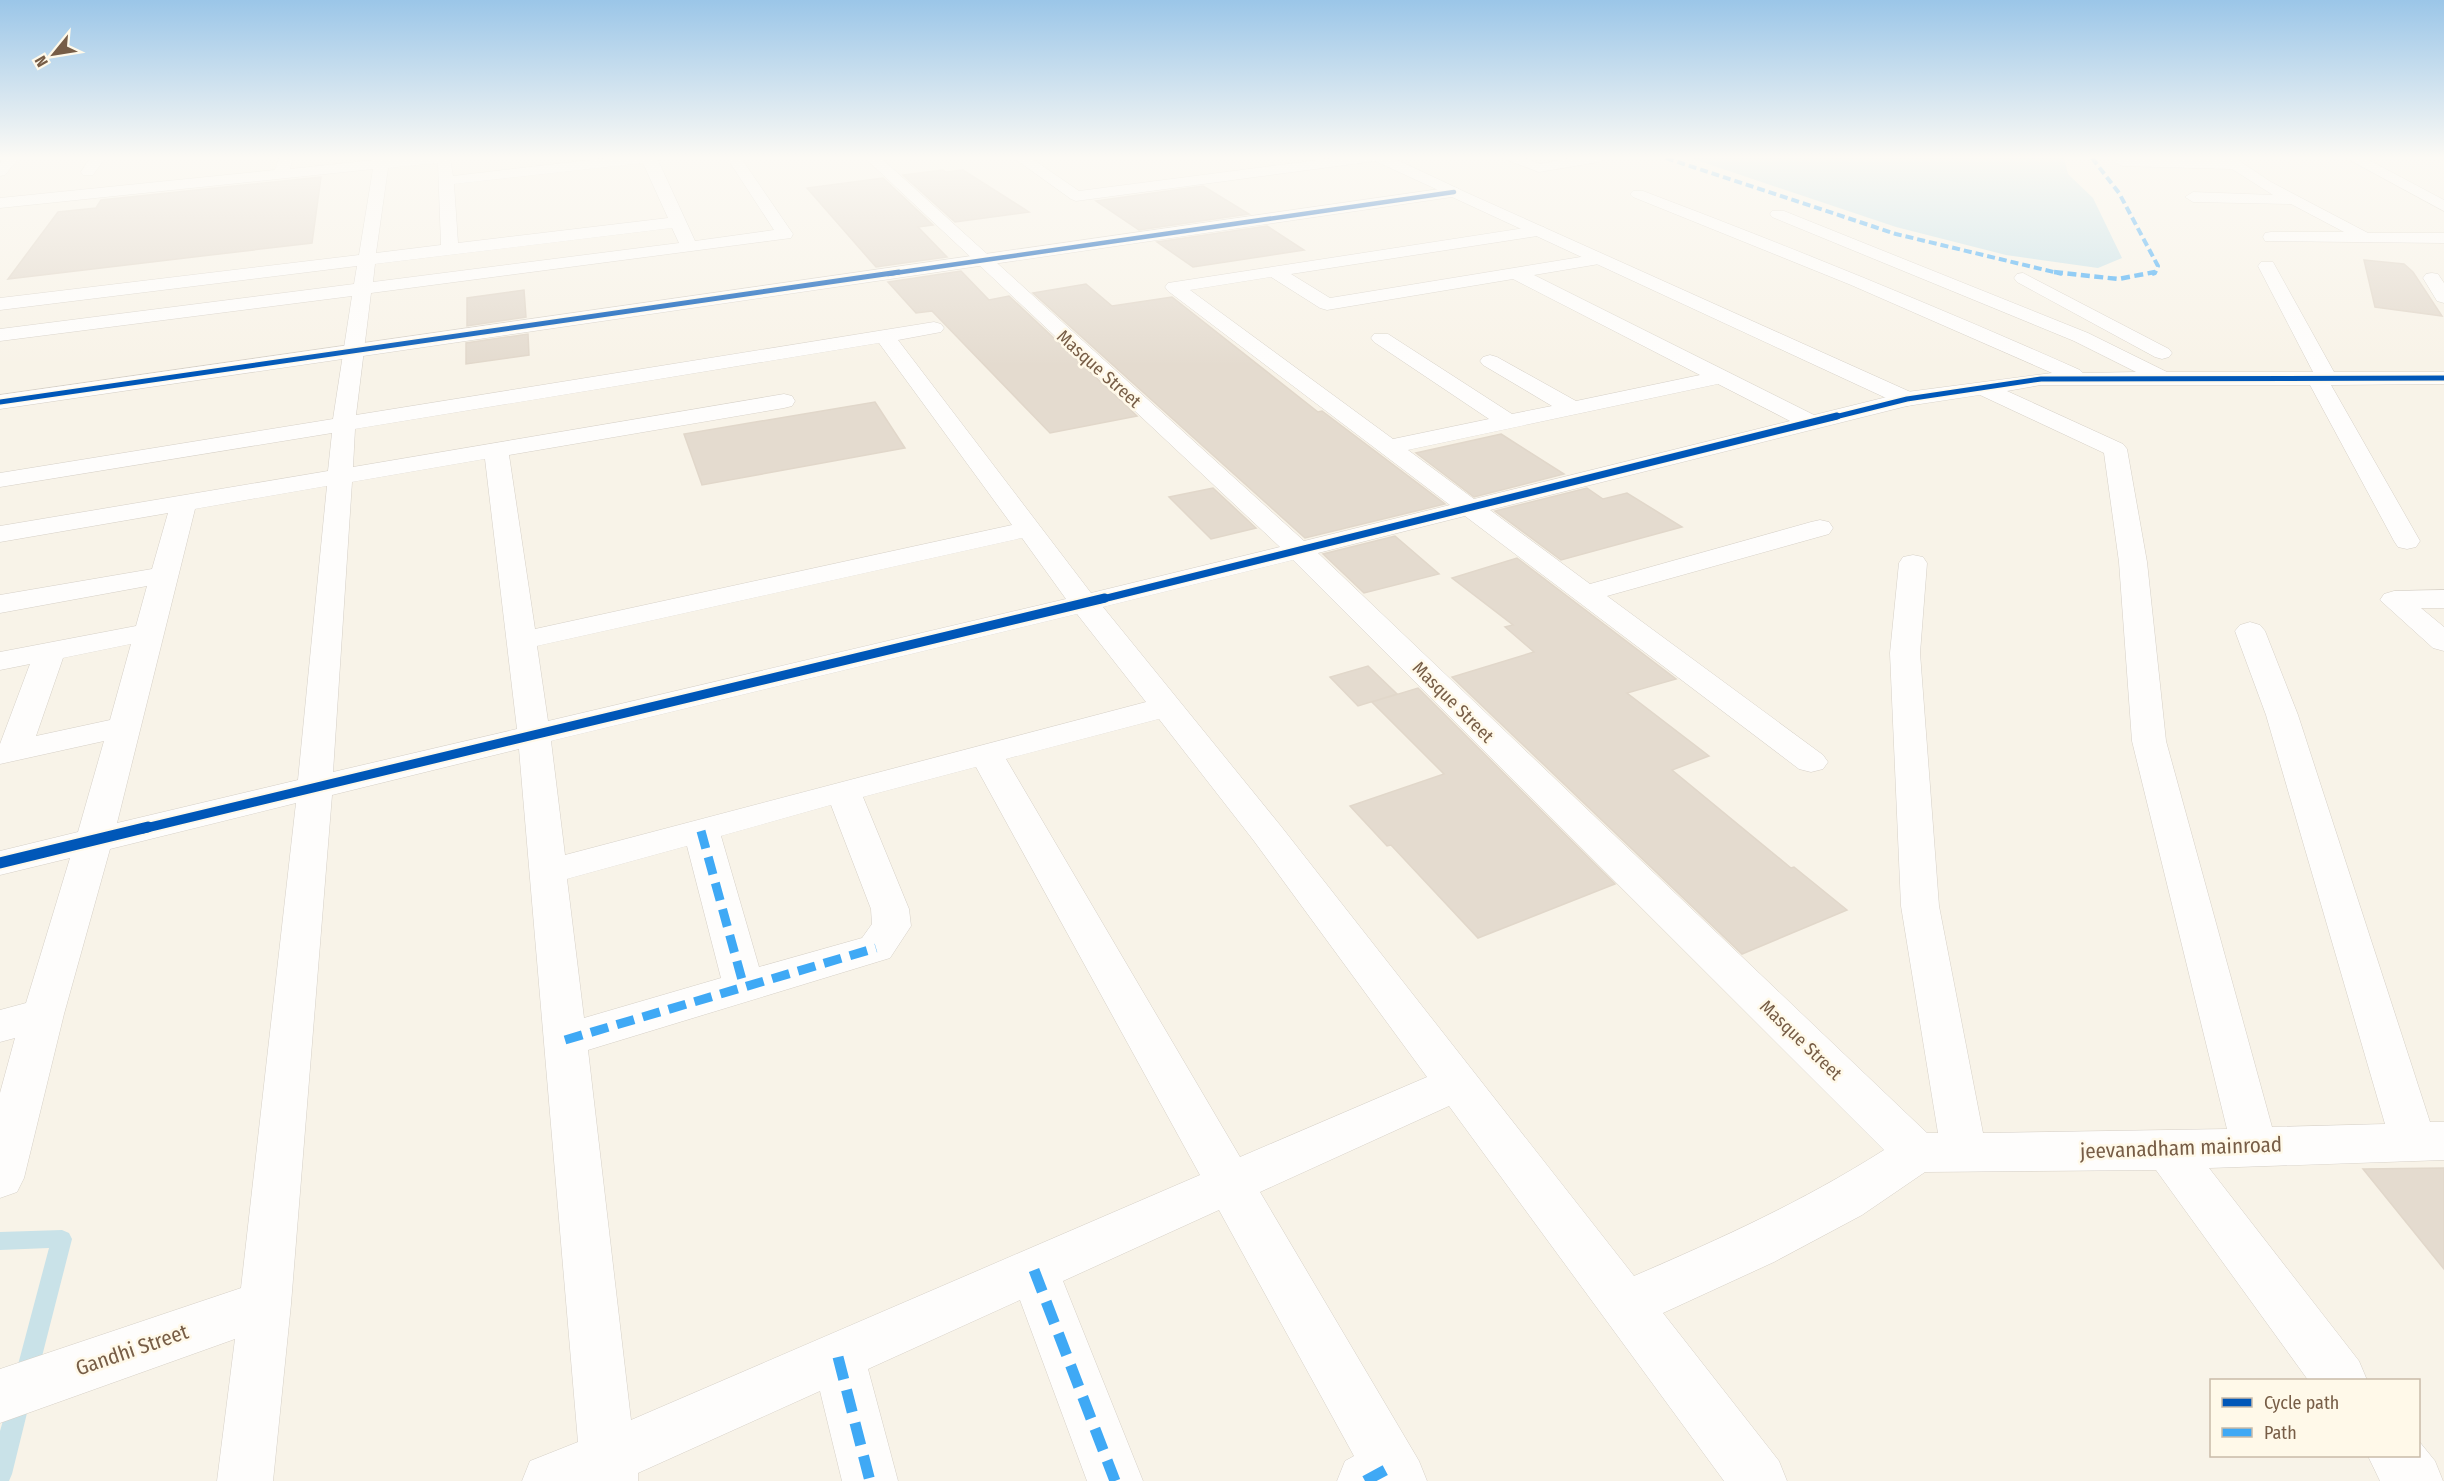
<svg xmlns="http://www.w3.org/2000/svg" width="2444" height="1481" viewBox="0 0 2444 1481" font-family="'Fira Sans Condensed',sans-serif">
<style>
.water{fill:#c9e2e8}
.lines{fill:none;stroke-linecap:round;stroke-linejoin:round}
.stream{fill:#c9e2e8;fill-rule:evenodd}
.building{fill:#e4dbcf;stroke:#e1d7ca;stroke-width:1.5}
.minor-casing{stroke:#d6d0c7;stroke-width:1}
.tertiary-casing{stroke:#d6d0c7;stroke-width:1}
.minor{fill:#fefdfc;fill-rule:evenodd}
.tertiary{fill:#fefdfc;fill-rule:evenodd}
.quiet-far3{stroke:#3fa9f5;stroke-width:4;stroke-dasharray:8 4;stroke-linecap:butt}
.quiet-far2{stroke:#3fa9f5;stroke-width:4.5;stroke-dasharray:9 4.5;stroke-linecap:butt}
.quiet-far1{stroke:#3fa9f5;stroke-width:9;stroke-dasharray:18 9;stroke-linecap:butt}
.quiet{stroke:#3fa9f5;stroke-width:11;stroke-dasharray:23 11;stroke-linecap:butt}
.cycleway-far4-casing{stroke:#fff9e9;stroke-width:6}
.cycleway-far3-casing{stroke:#fff9e9;stroke-width:8}
.cycleway-far2-casing{stroke:#fff9e9;stroke-width:10}
.cycleway-far1-casing{stroke:#fff9e9;stroke-width:13}
.cycleway-casing{stroke:#fff9e9;stroke-width:15}
.cycleway-far4{stroke:#0057b8;stroke-width:4.5}
.cycleway-far3{stroke:#0057b8;stroke-width:5}
.cycleway-far2{stroke:#0057b8;stroke-width:7}
.cycleway-far1{stroke:#0057b8;stroke-width:9}
.cycleway{stroke:#0057b8;stroke-width:11}
.labels{text-anchor:middle;dominant-baseline:central;stroke-width:5;stroke-linejoin:round;paint-order:stroke}
.street-label{font-size:18px;fill:#775d46;stroke:#fff9e9}
.near-street-label{font-size:21px;fill:#775d46;stroke:#fff9e9}
</style>
<rect width="100%" height="100%" fill="#f8f3e8"/>
<path class="water" d="M1690,158H2064L2068,174L2093,198L2122,258L2098,268L2006,255L1896,227Z"/>
<g class="lines">
<path class="stream" d="M62,1230L69,1233L72,1239L37,1376L34,1384L26,1387L18,1384L15,1376L49,1248L0,1250V1232Z
M19,1390L27,1393L30,1401L12,1474L9,1481H0V1431L11,1393Z"/>
</g>
<path class="building" d="M943,170L946,172L963,170L1029,212L955,222L903,175Z
M321,177L312,243L8,279L58,212L96,208L101,200Z
M883,178L933,225L918,227L947,257L876,267L807,188Z
M1203,186L1249,214L1139,230L1096,201Z
M1267,226L1304,250L1193,267L1157,242Z
M2364,260L2404,264L2413,272L2442,316L2375,307Z
M961,271L989,300L1009,296L1137,416L1050,433L932,311L916,313L888,282Z
M1086,284L1112,306L1172,297L1318,412L1322,411L1445,504L1305,538L1033,293Z
M524,290L526,317L467,326V298Z
M528,334L529,355L466,364V343Z
M875,402L905,448L702,485L684,434Z
M1501,434L1564,474L1474,497L1416,453Z
M1213,488L1256,528L1211,539L1169,497Z
M1587,488L1603,499L1627,493L1682,527L1561,560L1495,511Z
M1395,536L1439,574L1364,593L1323,554Z
M1517,558L1676,679L1627,693L1709,756L1672,770L1791,868L1794,867L1847,910L1742,954L1452,677L1534,652L1505,627L1513,625L1452,578Z
M1368,666L1397,694L1358,706L1330,677Z
M1418,688L1615,884L1478,938L1391,845L1387,846L1350,806L1444,774L1372,702Z
M2444,1168V1269L2363,1169Z"/>
<g class="lines">
<defs>
<path id="minor" d="M4,158H19L5,175L0,176V163Z
M90,158H105L93,175H83L81,172Z
M279,158H293L290,169L374,160V158H450L453,176L607,158H657L695,241L774,230L727,158H741L793,234L791,238L371,293L356,415L934,322L941,324L944,328L941,332L898,340L1091,593L1280,547L865,158H881L1304,541L1450,505L1168,291L1165,287L1168,283L1538,226L1544,227L1546,231L1544,235L1291,274L1330,298L1599,254L1605,255L1608,259L1605,263L1534,275L1814,415L1907,392L2052,373L1851,285L1633,197L1630,194L1633,191H1643C1791,247 1936,306 2080,370L2083,373L2136,372L2074,341L1772,217L1770,214L1772,211H1784L2088,333L2167,372H2313L2258,266L2261,262H2273L2334,372H2444V384L2331,385L2420,541L2416,547L2407,549L2398,547L2394,541L2310,385H2041L2007,391L2123,444L2127,449L2147,562L2166,741L2272,1127L2385,1124L2266,715L2235,631L2240,625L2250,622L2260,625L2265,631L2298,715L2430,1122H2444V1160L2209,1168L2359,1361L2367,1380H2308L2156,1170L1925,1172L1862,1215L1774,1262L1663,1313L1779,1461L1787,1481H1724L1449,1106L1260,1192L1419,1461L1427,1481H1337L1345,1461L1354,1456L1219,1210L1063,1281L1143,1481H1087L1020,1300L868,1369L898,1481H842L820,1391L638,1473V1481H522L530,1461L578,1442L519,749L332,795L291,1304L273,1481H217L235,1339L0,1423V1369L241,1288L296,803L110,849L64,1014L24,1178L17,1192L0,1198V1093L15,1038L0,1042V1010L26,1003L70,858L0,875V851L78,832L104,741L0,764V744L30,664L0,670V652L136,626L147,586L0,613V595L152,569L168,513L0,542V526L328,471L332,433L0,487V473L333,419L352,296L0,341V329L354,284L357,266L0,310V298L359,255L373,169L0,208V198L275,170ZM438,163L441,245L376,253L388,168ZM643,163L668,218L458,243L454,184ZM672,228L679,243L373,282L375,264ZM1271,277L1320,308L1327,310L1513,279L1700,375L1576,401L1497,357L1490,355L1483,357L1480,361L1483,365L1552,406L1512,414L1388,334H1374L1371,338L1374,342L1489,419L1393,439L1190,290ZM879,343L1012,525L535,629L509,455L784,408L792,406L795,401L792,396L784,394L353,467L355,429ZM1718,384L1790,421L1474,499L1408,450ZM1980,395L2104,453L2119,562L2132,741L2227,1129L1983,1133L1939,906L1920,653L1927,563L1923,557L1913,555L1903,557L1899,563L1890,653L1901,906L1938,1133H1927L1318,553L1465,516L1799,769L1811,772L1823,769L1828,762L1823,755L1607,596L1829,534L1833,528L1829,522L1820,520L1811,522L1590,584L1490,510L1907,406ZM485,459L517,729L333,772L352,482ZM327,486L298,780L117,823L195,509ZM1022,538L1066,599L548,721L537,646ZM1293,560L1884,1150C1802,1202 1722,1238 1634,1276L1280,825L1103,607ZM1077,614L1146,702L565,855L551,741ZM131,644L110,720L36,736L63,658ZM1159,719L1254,841L1427,1077L1240,1157L1006,759ZM976,767L1200,1175L631,1420L588,1050L890,958L911,926L909,909L863,797ZM831,805L871,909L872,924L862,938L759,967L721,836ZM687,846L721,978L584,1018L567,879Z
M1014,158H1031L1079,191L1334,158H1393L1459,189L1462,192L1454,197L1449,195L1375,161L1076,201L1071,199Z
M1502,158H1525L1540,164L1570,158H1606L1599,162L1539,172Z
M2119,158H2235L2271,182L2368,233H2444V243L2265,241L2263,237L2265,233L2271,232H2344L2291,204L2193,202L2185,197L2193,192L2273,195L2232,169L2122,166L2115,162Z
M2346,158H2365L2444,200V211Z
M2023,273L2169,349L2172,353L2169,357L2162,359L2155,357L2017,282L2014,278L2017,274Z
M2432,273L2438,274L2444,283V303L2437,301L2423,278L2426,274Z
M2444,590V608H2421L2444,627V651L2433,648L2380,600L2384,594L2394,591Z
M2418,1440L2435,1461L2443,1481H2380L2368,1456H2418Z"/>
<path id="tertiary" d="M1454,187L1915,394L1918,399L1915,404L1907,406L1899,404L1452,197L0,409V395Z"/>
</defs>
<use href="#minor" class="minor-casing"/>
<use href="#tertiary" class="tertiary-casing"/>
<use href="#minor" class="minor"/>
<use href="#tertiary" class="tertiary"/>
<path class="quiet-far3" d="M1666,158L1896,234L2062,274
M2092,158L2119,193L2158,266L2155,273L2152,274"/>
<path class="quiet-far2" d="M2054,272L2118,279L2155,272"/>
<path class="quiet-far1" d="M701,831L744,987
M565,1040L876,948"/>
<path class="quiet" d="M1034,1270L1115,1481
M838,1357L870,1481
M1365,1481L1391,1467"/>
<defs>
<path id="cycleway-far4" d="M888,274L1454,192"/>
<path id="cycleway-far3" d="M0,402L899,272
M1831,418L1907,399L2041,379L2444,378"/>
<path id="cycleway-far2" d="M1099,600L1837,416"/>
<path id="cycleway-far1" d="M142,829L1105,598"/>
<path id="cycleway" d="M0,863L148,827"/>
</defs>
<use href="#cycleway-far4" class="cycleway-far4-casing"/>
<use href="#cycleway-far3" class="cycleway-far3-casing"/>
<use href="#cycleway-far2" class="cycleway-far2-casing"/>
<use href="#cycleway-far1" class="cycleway-far1-casing"/>
<use href="#cycleway" class="cycleway-casing"/>
<use href="#cycleway-far4" class="cycleway-far4"/>
<use href="#cycleway-far3" class="cycleway-far3"/>
<use href="#cycleway-far2" class="cycleway-far2"/>
<use href="#cycleway-far1" class="cycleway-far1"/>
<use href="#cycleway" class="cycleway"/>
</g>
<linearGradient id="sky" x2="0" y2="1"><stop stop-color="#9bc6e8"/><stop offset="0.43" stop-color="#fcfaf5"/><stop offset="1" stop-color="#fcfaf5" stop-opacity="0"/></linearGradient>
<rect width="2444" height="366" fill="url(#sky)"/>
<g class="labels">
<g class="street-label">
<text transform="translate(1099 369) rotate(42)">Masque Street</text>
<text transform="translate(1453 702) rotate(45)">Masque Street</text>
<text transform="translate(1801 1040) rotate(44)">Masque Street</text>
</g>
<g class="near-street-label">
<text transform="translate(2181 1148) rotate(-2)">jeevanadham mainroad</text>
<text transform="translate(132 1350) rotate(-19)">Gandhi Street</text>
</g>
</g>
<rect x="2210" y="1379" width="210" height="78" fill="#fff9e9" stroke="#c9bba8" stroke-width="1.5"/>
<rect x="2222" y="1398" width="30" height="9" fill="#0057b8" stroke="#c9bba8" stroke-width="1.5"/>
<text x="2264" y="1409" font-size="18" fill="#775d46">Cycle path</text>
<rect x="2222" y="1428" width="30" height="9" fill="#3fa9f5" stroke="#c9bba8" stroke-width="1.5"/>
<text x="2264" y="1439" font-size="18" fill="#775d46">Path</text>
<g transform="translate(54 54) rotate(240)" stroke="#fff9e9" stroke-width="4.5" paint-order="stroke">
<path d="M0-4.5L10 22L0 15L-10 22Z" fill="#775d46"/>
<text y="-9" font-size="16" font-weight="bold" text-anchor="middle" fill="#775d46">N</text>
</g>
</svg>
